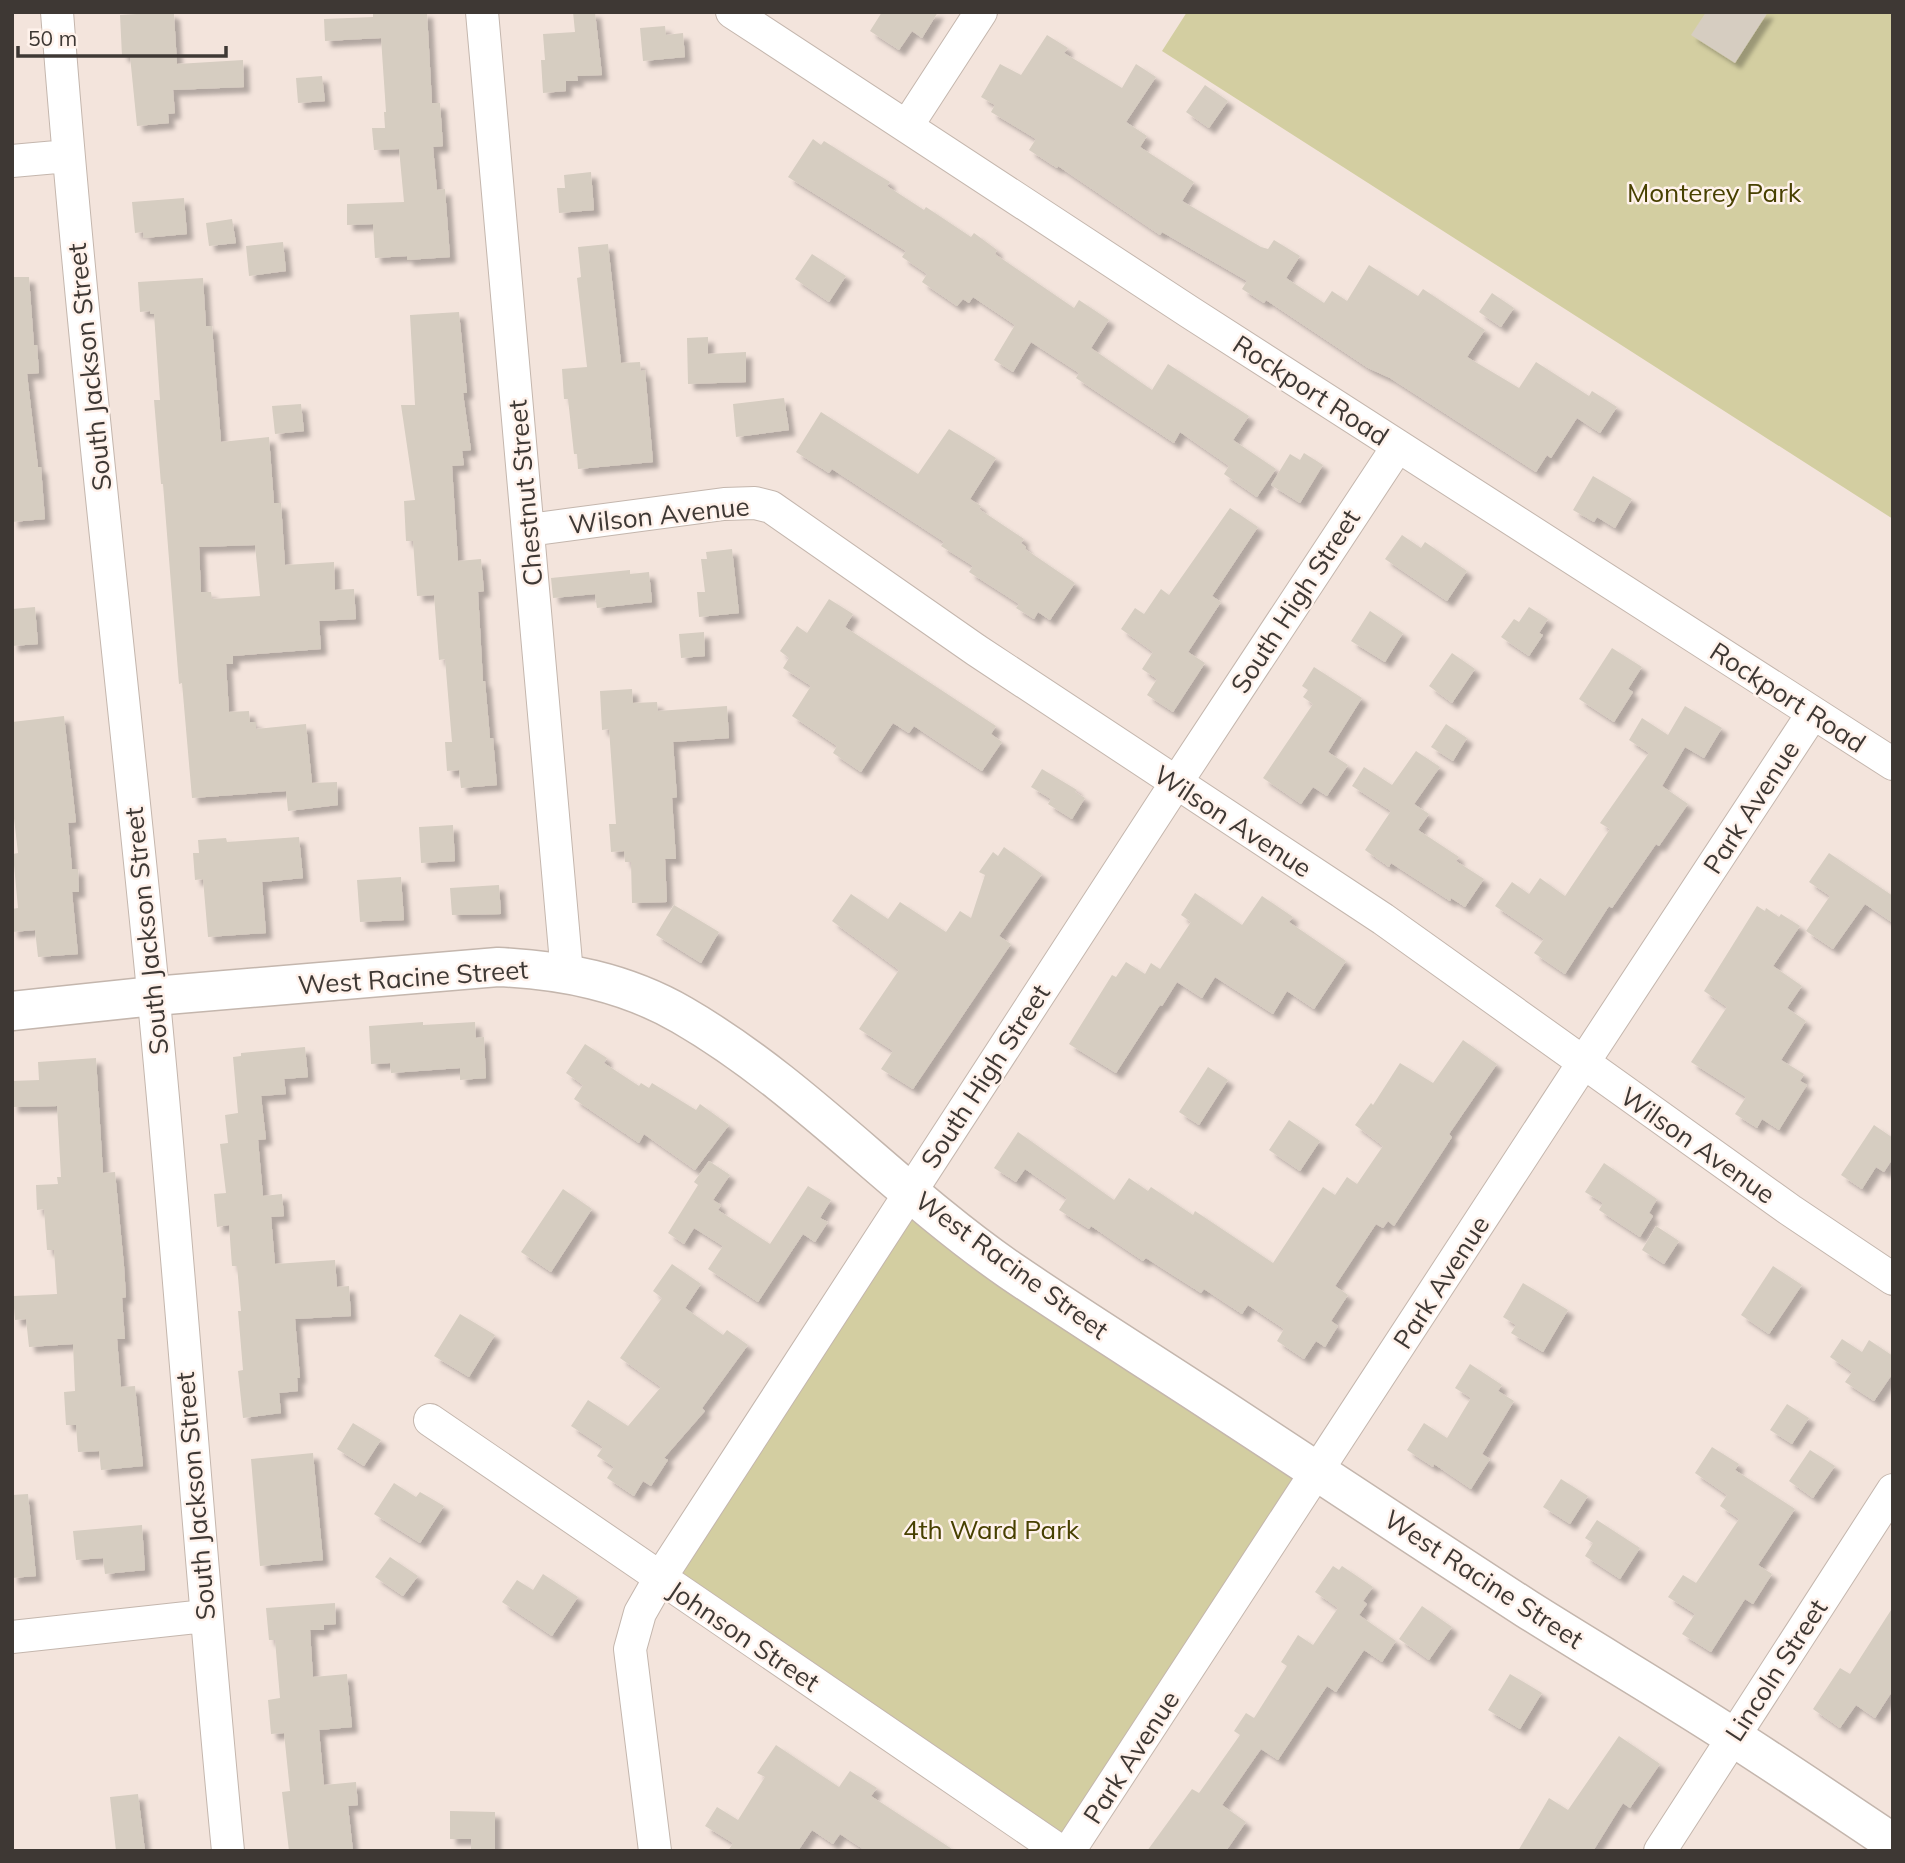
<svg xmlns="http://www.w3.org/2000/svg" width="1905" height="1863" viewBox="0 0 1905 1863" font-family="Mulish,sans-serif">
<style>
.green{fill:#d3cea1}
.building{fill:#d6cdc1;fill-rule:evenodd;filter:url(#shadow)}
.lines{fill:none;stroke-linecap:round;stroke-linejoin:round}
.minor-casing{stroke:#c4b6ad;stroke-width:34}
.major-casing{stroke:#c4b6ad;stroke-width:41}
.minor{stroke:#fff;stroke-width:32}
.major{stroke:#fff;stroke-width:38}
.labels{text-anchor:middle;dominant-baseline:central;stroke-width:5;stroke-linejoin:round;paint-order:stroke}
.park-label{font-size:26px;fill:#474000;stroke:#fff2eb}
.street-label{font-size:26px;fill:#3e3834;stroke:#fff2eb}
</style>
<defs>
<filter id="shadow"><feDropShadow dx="6" dy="6" stdDeviation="2" flood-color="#0004"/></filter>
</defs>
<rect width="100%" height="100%" fill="#f3e4dc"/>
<path class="green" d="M1187,12H1893V519L1162,51Z
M910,1193L1318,1472L1069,1851L660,1578Z"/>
<path class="building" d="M169,12L174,14L177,64L243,60L244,87L173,90L175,113L168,114L169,123L137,126L130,56H122L120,15Z
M373,12H427L432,103H440L443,146L433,147L437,190L445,189L450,257L407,260V256L375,258L373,224L347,225V204L404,202L399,149L374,150L372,128H385L384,112H386L381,38L325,41L324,19L373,17Z
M573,12H595L602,75L577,76L578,81H566V91L543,93L541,60H545L543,34L575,32Z
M882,12H938L922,38L912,31L899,50L870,31Z
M1706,12H1768L1735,63L1691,35Z
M665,26L666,35L683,33L685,57L643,61L640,28Z
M1047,35L1068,48L1064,53L1122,88L1136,64L1156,77L1126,122L1147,136L1140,147L1194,182L1182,201L1261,247L1268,249L1274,240L1300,256L1286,278L1324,303L1332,291L1347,301L1369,265L1418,296L1423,289L1485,330L1467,357L1519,388L1536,362L1589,396L1592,391L1617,407L1600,433L1577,418L1551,458L1547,455L1536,472L1390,378L1368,368L1266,300L1264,303L1242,289L1247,281L1162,232L1160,235L1058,166L1057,168L1029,150L1036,139L991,112L995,105L981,97L1000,64L1021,75Z
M322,76L325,101L298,103L296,78Z
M1205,85L1228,101L1209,128L1186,112Z
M813,139L821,145L824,141L867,168L890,182L887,186L924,210L926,207L971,237L974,233L997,250L995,254L1074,308L1079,300L1109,320L1091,348L1152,390L1168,364L1249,416L1233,440L1276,469L1257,497L1224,474L1229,466L1180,432L1174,443L1076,378L1079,373L1031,342L1013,372L994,360L1015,325L973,297L969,303L963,299L957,306L922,282L927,274L902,257L906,251L788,177Z
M591,172L594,210L559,213L557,188H565L564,175Z
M184,198L187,234L144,238L143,232L135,233L132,202Z
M232,219L236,243L209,246L206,223Z
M283,242L286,271L249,276L246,246Z
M608,244L621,363L640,362L641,371L645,370L653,462L578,469L577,454H574L568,399H564L562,369L587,367L577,278L581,277L578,247Z
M812,254L846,276L829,302L795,279Z
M12,277H29L34,345H37L39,373L27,374L38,467H41L45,519L12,522Z
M203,278L206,326H212L221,442L269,437L274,503H281L285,565L334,562L335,590L354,589L356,619L319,621L321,649L233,656V664H226L229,712L249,711L250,722H256V729L306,724L312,783L337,782L338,805L288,811L286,791L192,798L182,683L179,684L163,484H161L154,400H160L154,314H150V311L140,312L138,282ZM255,545L260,596L212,599L211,592H201L199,547Z
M1492,293L1514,308L1501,327L1479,312Z
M459,312L467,393H463L471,450L462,451L464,465L452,466L458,561L481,559L484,591L478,592L483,681H485L490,738H493L497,785L461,788L459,770L447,771L445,742H452L445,659L439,660L434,595L417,596L413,541H406L404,501L415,500L401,405H415L410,315Z
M708,337V354L746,352V382L688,384L687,338Z
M784,398L789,430L736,437L733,404Z
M301,404L304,431L275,434L272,406Z
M821,412L918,474L949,429L996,458L970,499L981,506L979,509L1024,539L1021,543L1026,547L1025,549L1075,583L1050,620L1038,612L1034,619L1016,608L1019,604L969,572L973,566L941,546L944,542L832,469L829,473L796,452Z
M1304,453L1323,465L1300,503L1271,485L1290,454L1300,460Z
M1593,476L1632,499L1615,528L1597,517L1594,522L1573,510Z
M1230,508L1258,527L1212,596L1221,602L1188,652L1205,663L1173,712L1147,695L1157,679L1142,669L1153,652L1121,629L1135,608L1144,614L1161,589L1169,595Z
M1402,535L1421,548L1425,542L1467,571L1447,601L1385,559Z
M732,549L739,613L699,617L697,592H705L701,559H707L706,552Z
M630,570V574L649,572L652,602L597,608L595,594L553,598L551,578Z
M829,599L853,614L845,627L996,726L991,734L1002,742L982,771L914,726L909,733L893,723L861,772L833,753L837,746L792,716L811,686L783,668L789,658L780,651L797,626L807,633Z
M35,607L38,644L12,646V609Z
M1529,607L1548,619L1539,633L1543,635L1529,656L1501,637L1514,619L1519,622Z
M1370,611L1403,633L1385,662L1351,641Z
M704,632L705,656L681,658L679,634Z
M1612,648L1642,667L1628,689L1633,692L1614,722L1579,699Z
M1452,653L1475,669L1452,703L1429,686Z
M1314,667L1362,698L1328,752L1348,765L1327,796L1313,787L1301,804L1263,778L1313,704L1303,697L1308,690L1302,686Z
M632,689L633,703L657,702L658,711L727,706L729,738L673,742L677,797L672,798L676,859H665L667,902L632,903L631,862H625L624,851L611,852L609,824H616L609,729L602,730L600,691Z
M1685,706L1722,728L1704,758L1685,747L1662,786L1688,804L1659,846L1656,844L1612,908L1609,906L1565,974L1534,953L1544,939L1495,906L1512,882L1529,894L1540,878L1565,896L1610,829L1600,823L1649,753L1629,740L1642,718L1668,735Z
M64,716L76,822L68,823L72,869H78L79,892H72L78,954L38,957L35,930L12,932V909L18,908L13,854L18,853L12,801V722Z
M1446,724L1467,738L1453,761L1431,747Z
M1416,751L1440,767L1414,804L1429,814L1418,830L1459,857L1456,861L1484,879L1465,907L1451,898L1450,901L1391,863L1389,867L1365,850L1391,811L1352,786L1364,767L1392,785Z
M1042,769L1077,790L1075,792L1085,798L1072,819L1048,804L1051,799L1031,787Z
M453,825L455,861L421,863L419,827Z
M299,837L303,878L262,882L266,933L208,937L203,879L195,880L193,853H199L198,840L226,838L227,842Z
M1004,847L1042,874L999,936L1011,944L913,1089L881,1069L893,1051L859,1029L899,970L832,921L851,894L888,919L900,902L946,932L960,911L971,918L985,875L979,872L993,852L998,856Z
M1829,853L1893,896V923L1865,904L1833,949L1806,931L1830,896L1809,882Z
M401,877L404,920L360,922L357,880Z
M499,885L501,914L452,915L450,888Z
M1195,893L1242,925L1262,896L1293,917L1289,922L1346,961L1314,1009L1287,991L1273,1014L1215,977L1202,998L1177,982L1162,1006L1160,1005L1116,1073L1069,1044L1112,975L1116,977L1126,962L1145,974L1151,963L1160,969L1191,922L1181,915Z
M674,905L719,932L701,963L656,935Z
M1757,906L1765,911L1766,908L1779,917L1781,914L1800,926L1773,966L1802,986L1787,1008L1806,1021L1781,1060L1804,1074L1800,1081L1807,1085L1779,1130L1762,1119L1757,1128L1735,1114L1746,1097L1691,1062L1727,1007L1704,991Z
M423,1022V1025L475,1022L476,1038L484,1037L486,1078L460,1080V1068L391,1073L390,1063L371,1064L369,1026Z
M1463,1040L1497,1064L1449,1134L1452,1137L1394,1226L1388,1221L1383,1228L1376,1224L1335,1286L1348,1295L1331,1321L1338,1326L1325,1347L1316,1341L1304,1359L1277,1341L1284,1329L1248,1305L1242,1314L1204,1289L1201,1293L1146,1258L1143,1261L1091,1226L1089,1229L1059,1210L1067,1198L1025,1169L1016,1182L994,1168L1018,1132L1114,1200L1129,1178L1148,1191L1151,1187L1193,1215L1195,1211L1273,1263L1323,1187L1335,1195L1347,1177L1357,1184L1383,1146L1355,1125L1371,1103L1373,1105L1400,1063L1433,1083Z
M585,1044L607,1058L604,1063L639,1086L641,1083L649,1088L652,1083L696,1110L700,1104L729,1125L695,1170L644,1134L639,1143L574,1099L583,1085L566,1073Z
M305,1047L308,1077L284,1079L286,1094L261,1096L266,1139L258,1140L263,1196L282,1194L284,1216L271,1217L275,1264L335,1260L337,1287L349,1286L351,1316L295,1319L300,1378H297L298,1391L279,1393L281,1413L243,1418L238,1371L243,1370L238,1311H241L237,1266H232L229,1225L217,1227L214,1194L226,1193L220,1144L228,1143L225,1115L238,1113L233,1057L241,1056V1053Z
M96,1058L103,1173L115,1172L124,1266L126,1297L122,1298L125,1339H117L121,1387L135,1386L143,1466L101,1470L99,1451L78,1452L76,1425H66L64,1392L75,1391L73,1344L29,1347L26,1319L15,1320L13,1296L57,1294L54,1250H47L44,1209L37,1210L36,1185L58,1184L57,1177H61L57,1106L12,1107V1081L39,1080L38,1062Z
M1208,1067L1228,1080L1199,1125L1179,1112Z
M1289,1120L1320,1141L1300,1171L1269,1150Z
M1874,1125L1893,1138V1158L1884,1172L1876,1167L1862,1189L1841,1175Z
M709,1161L730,1175L713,1200L721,1205L718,1210L770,1244L808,1186L831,1200L820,1218L828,1222L815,1242L803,1234L758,1302L708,1269L723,1246L694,1228L684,1244L668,1233L698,1185L694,1182Z
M1604,1163L1657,1199L1649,1213L1653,1216L1640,1237L1599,1210L1603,1203L1585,1192Z
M563,1189L592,1209L551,1272L521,1252Z
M1656,1226L1679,1241L1664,1264L1642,1250Z
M672,1264L701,1284L685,1308L723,1335L727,1330L748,1345L702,1408L705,1411L664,1458L668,1460L651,1486L643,1481L634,1496L607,1478L614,1467L597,1456L603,1447L571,1426L588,1400L628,1426L661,1387L620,1358L662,1298L653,1291Z
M1773,1266L1802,1285L1769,1334L1741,1315Z
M1523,1283L1568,1310L1543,1352L1511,1333L1516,1325L1503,1317Z
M460,1314L495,1335L469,1377L434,1356Z
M1842,1339L1862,1352L1869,1340L1893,1356V1373L1874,1401L1845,1382L1852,1372L1830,1357Z
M1470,1364L1502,1385L1498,1391L1514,1401L1482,1454L1490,1459L1471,1489L1434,1464L1433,1467L1407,1450L1424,1423L1447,1438L1471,1398L1455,1388Z
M1787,1404L1809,1418L1792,1444L1770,1430Z
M353,1423L381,1440L364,1466L337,1449Z
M1712,1447L1739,1464L1735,1470L1795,1509L1758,1565L1772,1574L1753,1604L1745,1599L1711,1652L1682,1634L1695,1614L1668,1597L1683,1575L1696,1583L1739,1519L1720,1506L1727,1495L1695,1473Z
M1810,1450L1835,1466L1813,1498L1789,1481Z
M313,1453L323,1560L260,1566L251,1459Z
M1561,1479L1588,1496L1570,1524L1543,1507Z
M394,1483L416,1497L420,1492L444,1506L420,1543L374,1514Z
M28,1494L36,1576L12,1578V1495Z
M1597,1520L1640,1548L1620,1579L1585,1556L1593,1543L1585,1538Z
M142,1525L145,1570L105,1574L103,1558L76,1560L73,1531Z
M390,1557L418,1576L403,1596L375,1577Z
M1333,1566L1339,1570L1342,1566L1373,1587L1363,1601L1367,1604L1359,1615L1396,1641L1382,1662L1364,1650L1336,1692L1327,1686L1278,1760L1261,1749L1222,1805L1246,1822L1226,1851H1147L1192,1789L1199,1793L1240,1735L1234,1731L1246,1713L1254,1718L1287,1666L1281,1662L1298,1635L1313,1645L1338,1608L1315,1592Z
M543,1574L578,1597L552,1636L502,1602L517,1580L533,1590Z
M335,1603L336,1624L324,1625V1630H310L313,1677L347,1674L352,1727L319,1730L324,1785L356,1782L358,1805L348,1806L353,1851H289L282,1792L290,1791L284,1733L271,1734L268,1700L280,1698L275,1640H269L266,1608Z
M1422,1606L1452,1627L1429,1660L1399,1639Z
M1893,1607V1690L1875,1718L1856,1705L1840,1728L1813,1709L1840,1668L1850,1674Z
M1510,1674L1542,1693L1520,1729L1488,1710Z
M1619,1736L1660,1764L1630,1808L1623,1803L1593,1851H1518L1549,1798L1568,1810Z
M776,1745L839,1787L850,1771L877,1788L871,1796L955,1851H866L840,1834L833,1844L812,1830L798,1851H728L733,1843L705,1826L717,1807L738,1820L765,1777L757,1773Z
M138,1794L145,1851H116L110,1797Z
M450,1811L495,1812V1850L471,1851V1839H450Z"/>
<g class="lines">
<defs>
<path id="minor" d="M57,12C82,339 121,665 153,991C181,1277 200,1564 228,1851
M482,12L567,974
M732,12L1191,313L1893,764
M907,126L981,12
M12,161L68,156
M529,530L724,504L755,503L771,507L976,650L1383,919L1790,1210L1893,1279
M430,1420L1060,1851
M12,1637L205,1616
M655,1851L630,1649L640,1613L660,1578L1176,783L1398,446
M1069,1851C1318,1472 1563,1091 1813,713
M1660,1851L1893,1490"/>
<path id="major" d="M12,1011L154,996L498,967C563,970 625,982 682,1015C803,1085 896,1192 1011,1271C1077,1316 1146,1359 1213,1403C1318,1472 1422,1541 1527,1609C1595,1652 1665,1693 1733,1737C1786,1771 1839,1807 1893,1843"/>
</defs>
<use href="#minor" class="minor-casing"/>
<use href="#major" class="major-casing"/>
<use href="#minor" class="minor"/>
<use href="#major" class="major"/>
</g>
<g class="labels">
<g class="park-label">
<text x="1714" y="192">Monterey Park</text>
<text x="991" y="1529">4th Ward Park</text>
</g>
<g class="street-label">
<text transform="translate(89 367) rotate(-96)">South Jackson Street</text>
<text transform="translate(1311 390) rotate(33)">Rockport Road</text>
<text transform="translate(525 493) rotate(-95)">Chestnut Street</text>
<text transform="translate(659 515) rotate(-6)">Wilson Avenue</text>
<text transform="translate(1295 601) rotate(-57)">South High Street</text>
<text transform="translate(1788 697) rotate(33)">Rockport Road</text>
<text transform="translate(1751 807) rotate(-57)">Park Avenue</text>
<text transform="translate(1233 821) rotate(33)">Wilson Avenue</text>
<text transform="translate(146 931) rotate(-96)">South Jackson Street</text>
<text transform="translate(413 977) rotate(-4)">West Racine Street</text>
<text transform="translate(985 1076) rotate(-57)">South High Street</text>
<text transform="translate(1698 1145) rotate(35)">Wilson Avenue</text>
<text transform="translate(1012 1265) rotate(36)">West Racine Street</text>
<text transform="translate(1441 1282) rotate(-57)">Park Avenue</text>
<text transform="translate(195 1496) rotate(-95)">South Jackson Street</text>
<text transform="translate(1484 1579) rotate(33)">West Racine Street</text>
<text transform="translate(744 1636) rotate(34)">Johnson Street</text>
<text transform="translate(1776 1670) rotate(-57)">Lincoln Street</text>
<text transform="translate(1131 1757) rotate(-57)">Park Avenue</text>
</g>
</g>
<rect width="1905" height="1863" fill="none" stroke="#3e3834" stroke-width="28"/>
<path d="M18 46v10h208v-10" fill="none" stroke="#3e3834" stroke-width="3.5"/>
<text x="28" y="46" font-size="21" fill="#3e3834" stroke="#fff2eb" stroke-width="5" paint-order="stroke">50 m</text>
</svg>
